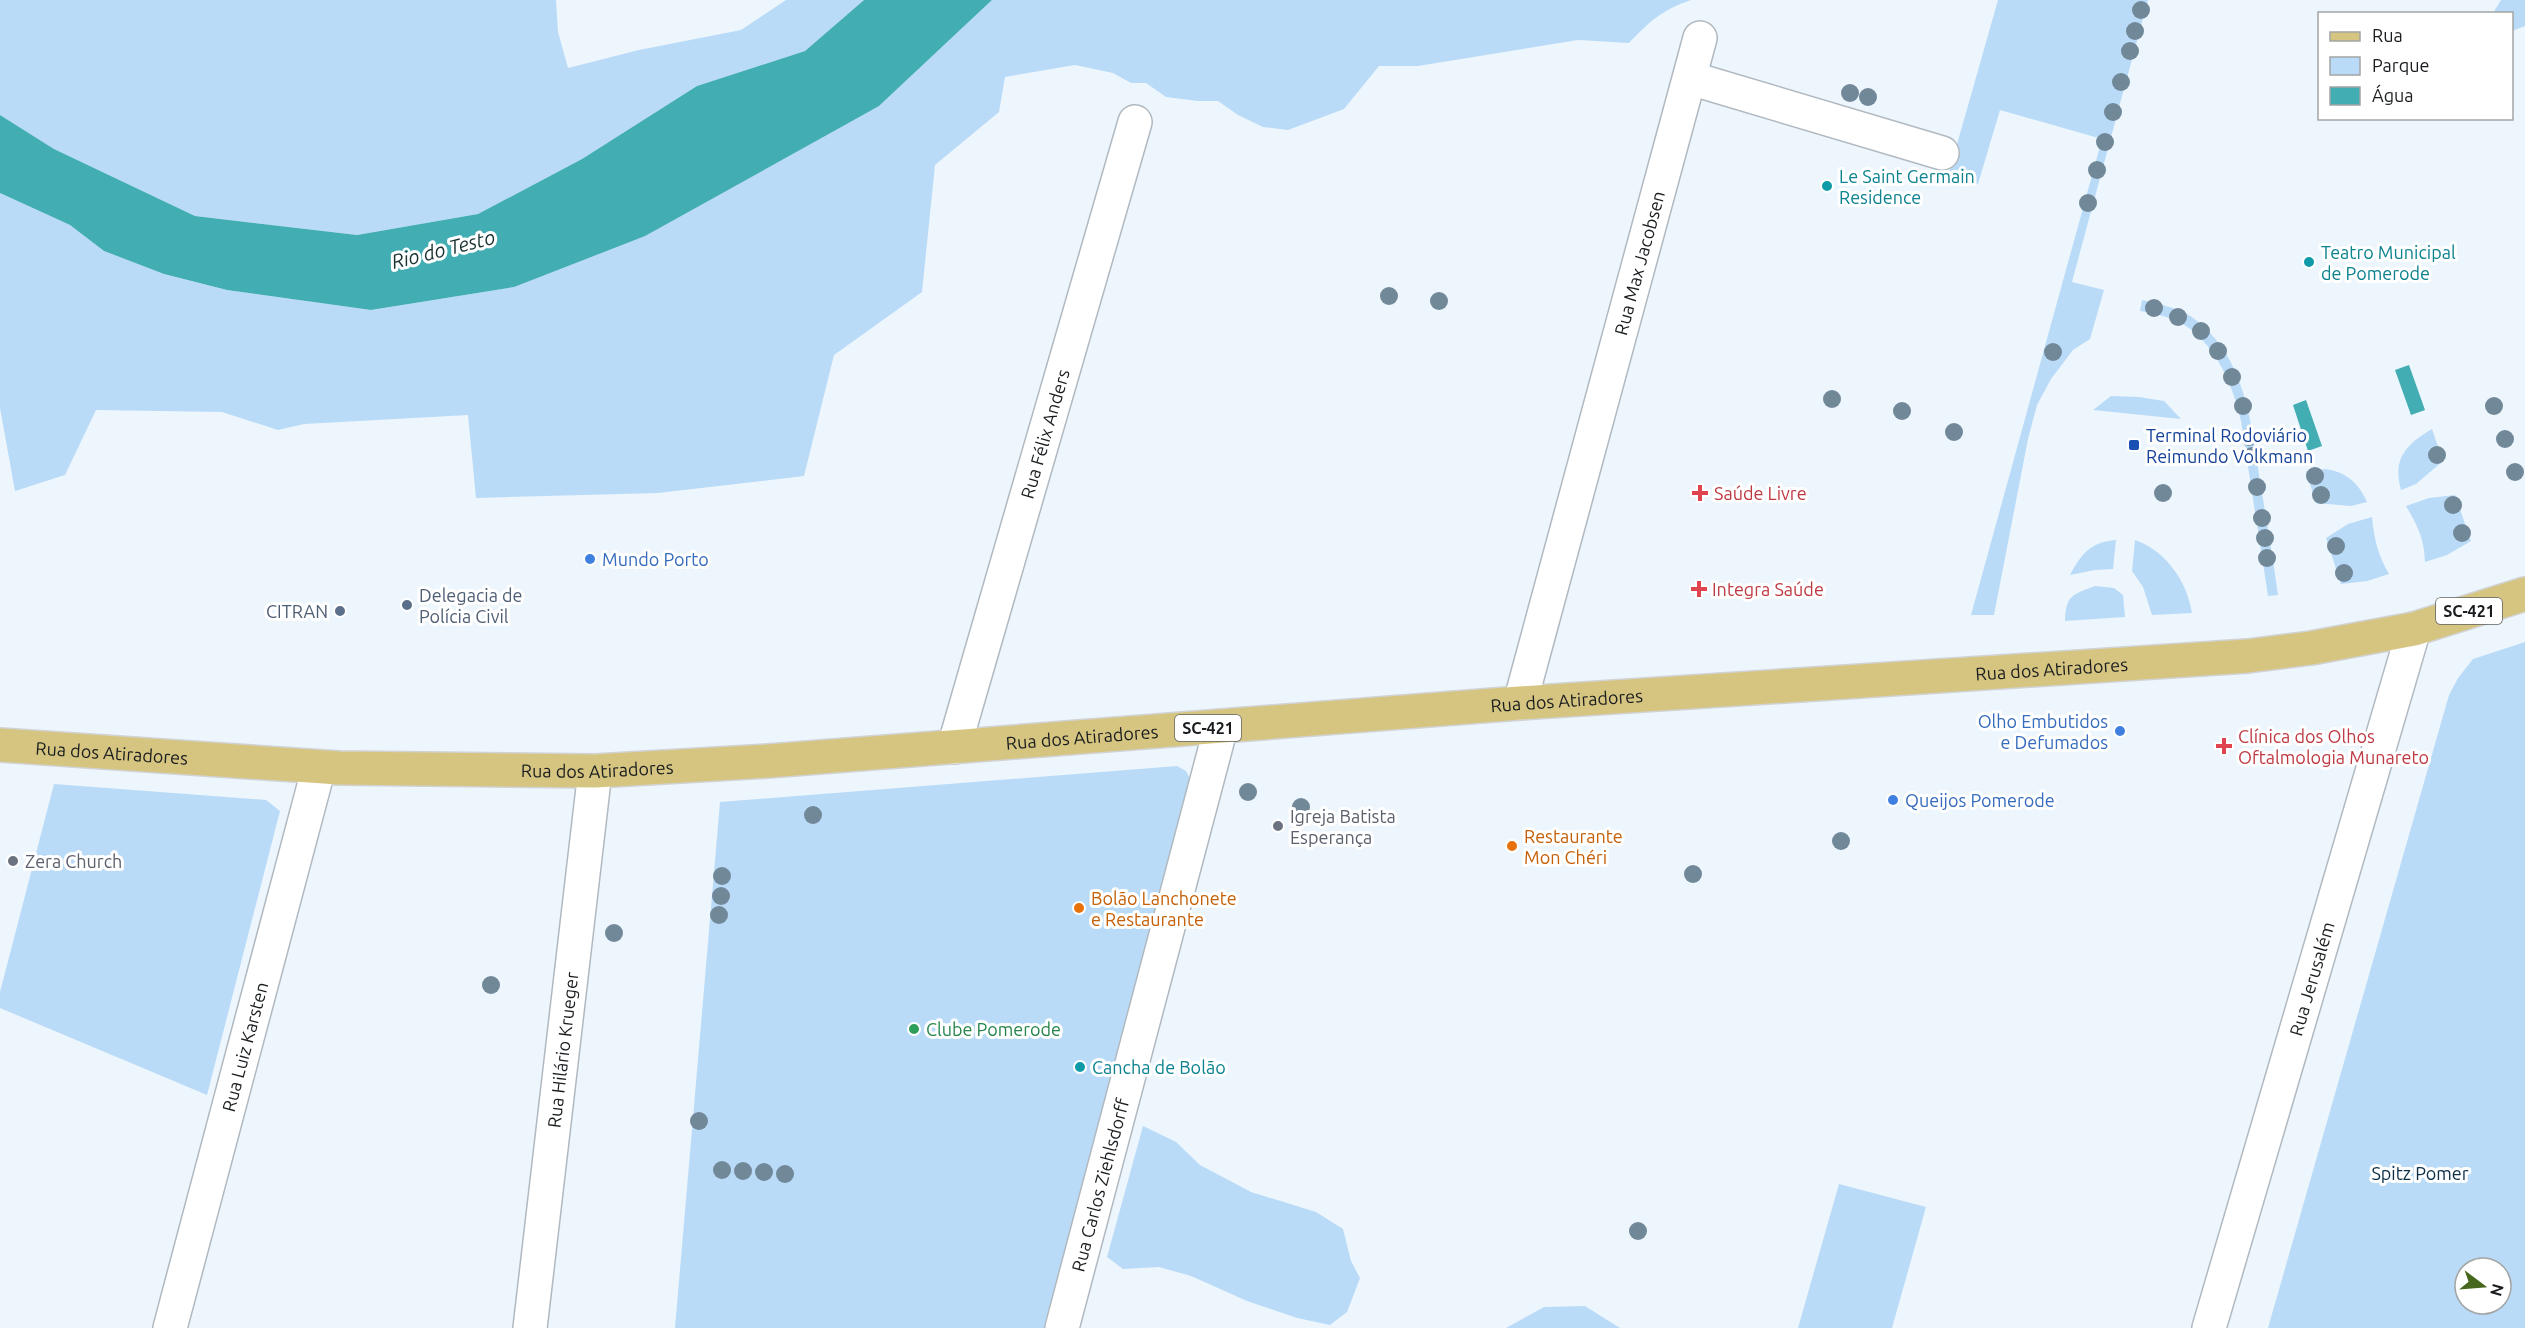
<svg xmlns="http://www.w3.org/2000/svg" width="2525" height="1328" viewBox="0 0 2525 1328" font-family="Ubuntu,sans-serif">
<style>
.green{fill:#badbf7;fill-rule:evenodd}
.water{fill:#42adb3}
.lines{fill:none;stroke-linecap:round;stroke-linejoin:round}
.minor-casing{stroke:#b1b9c0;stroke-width:36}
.primary-casing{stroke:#d1d2d2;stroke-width:36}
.minor{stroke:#fff;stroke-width:33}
.primary{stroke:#d6c581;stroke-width:33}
.tree{fill:#718899}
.culture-dot{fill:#0f9aa8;stroke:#fff;stroke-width:2}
.transit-dot{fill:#1a4fb4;stroke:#fff;stroke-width:2}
.health-dot{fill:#e0444e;stroke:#fff;stroke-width:2}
.shop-dot{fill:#3f7fe0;stroke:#fff;stroke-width:2}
.service-dot{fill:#5c6f8a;stroke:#fff;stroke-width:2}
.worship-dot{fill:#6b7280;stroke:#fff;stroke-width:2}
.food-dot{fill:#e8710a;stroke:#fff;stroke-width:2}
.leisure-dot{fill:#2e9e5b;stroke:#fff;stroke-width:2}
.labels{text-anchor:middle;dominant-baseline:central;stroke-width:6;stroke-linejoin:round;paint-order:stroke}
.shield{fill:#fff;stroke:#5f6162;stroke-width:1.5}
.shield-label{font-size:16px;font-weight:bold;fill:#1a1d1f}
.culture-label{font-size:18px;fill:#0d838f;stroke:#fff;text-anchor:start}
.street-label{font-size:18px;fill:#1a1d1f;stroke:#fff}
.transit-label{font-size:18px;fill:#164399;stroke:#fff;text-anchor:start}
.health-label{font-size:18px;fill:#be3a42;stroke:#fff;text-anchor:start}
.shop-label{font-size:18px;fill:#366cbe;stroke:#fff;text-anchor:start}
.service-label{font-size:18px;fill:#4e5e75;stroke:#fff;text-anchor:start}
.worship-label{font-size:18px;fill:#5b616d;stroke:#fff;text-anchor:start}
.food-label{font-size:18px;fill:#c56008;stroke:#fff;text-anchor:start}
.leisure-label{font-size:18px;fill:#27864d;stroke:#fff;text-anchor:start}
.park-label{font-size:18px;fill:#0c2e47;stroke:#fff}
.water-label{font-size:20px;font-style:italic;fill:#1a3233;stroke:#fff}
</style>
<rect width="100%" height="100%" fill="#edf6fd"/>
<path class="green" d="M0,0H556L558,32L568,68L639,50L741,30L786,0H864L805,51L697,86L582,159L478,214L357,235L195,216L54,149L0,115Z
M992,0H1691C1662,10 1650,21 1629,43L1578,40L1418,66H1379L1344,109L1288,130L1263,127L1238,115L1218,101H1198L1166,97L1146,83H1131L1113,73L1075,65L1005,77L999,112L935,165L922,292L834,355L804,476L658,493L476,498L468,415L304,424L278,430L222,412L96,410L65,475L15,491L0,408V193L70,225L104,251L164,274L227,290L371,310L514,287L879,106Z
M1998,0H2148L2072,282L2104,290L2090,339L2073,350L2051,379L2037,405L2028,439L1994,615H1971L2102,139L2000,110L1978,184L1948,176Z
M2501,0H2525V26L2512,31V14L2493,13Z
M2142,300C2161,305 2182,308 2197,321C2247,360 2252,428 2261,487C2267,523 2273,559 2278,595L2268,596L2241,421C2233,385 2215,342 2181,323C2168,316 2154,314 2140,311Z
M2111,396L2139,397L2164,401L2181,419L2093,410Z
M2432,429L2443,461L2416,484L2401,490C2392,458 2407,444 2432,429Z
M2326,469C2346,472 2359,483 2367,502L2351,506L2316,503L2306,471Z
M2455,495L2471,541L2447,555L2425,562C2424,538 2418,527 2406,506L2429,498Z
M2372,517C2374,539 2378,555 2389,574L2367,581L2341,584L2326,538L2348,524Z
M2116,540L2113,569L2095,570L2070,575C2082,553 2091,542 2116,540Z
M2135,540C2166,551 2187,581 2192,613L2152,615L2143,587L2132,571Z
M2095,586L2114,588L2123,595L2125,617L2065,621C2066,595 2072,595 2095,586Z
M2525,642V1328H2268L2449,695L2458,678L2473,659ZM2465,1268H2501V1304H2465Z
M1177,766L1186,771L1190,779L1053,1328H675L720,802Z
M54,784L266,800L280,811L207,1095L0,1008V992Z
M1143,1126L1176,1142L1200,1165L1251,1192L1316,1212L1343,1229L1351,1261L1360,1278L1347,1312L1330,1325L1297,1318L1247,1301L1191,1276L1159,1267L1123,1269L1107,1257Z
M1839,1184L1926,1207L1892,1328H1798Z
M1585,1306L1620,1328H1506L1544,1307Z"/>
<path class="water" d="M864,0H992L879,106L645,236L514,287L371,310L227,290L164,274L104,251L70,225L0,193V115L54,149L195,216L357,235L478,214L582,159L697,86L805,51Z
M2409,365L2425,410L2411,415L2395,370Z
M2306,400L2322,446L2308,451L2293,405Z"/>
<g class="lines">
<defs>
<g id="minor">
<path d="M1690,78L1942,153"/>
<path id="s1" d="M1520,703L1700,38"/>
<path id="s2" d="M954,747L1135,122"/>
<path id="s3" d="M170,1328L319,767"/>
<path id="s4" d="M530,1328L595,771"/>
<path id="s5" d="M1062,1328L1221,727"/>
<path id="s6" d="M2209,1328L2414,629"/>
</g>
<g id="primary">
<path id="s7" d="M0,745L339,768L595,771L768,761L1520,703L2248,656L2311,648L2414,629L2525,594"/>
</g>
</defs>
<use href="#minor" class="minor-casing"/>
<use href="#primary" class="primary-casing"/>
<use href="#minor" class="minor"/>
<use href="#primary" class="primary"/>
</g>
<g class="tree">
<circle cx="2141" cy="10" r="9"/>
<circle cx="2135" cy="31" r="9"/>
<circle cx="2130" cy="51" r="9"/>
<circle cx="2121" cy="82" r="9"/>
<circle cx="1850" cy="93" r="9"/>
<circle cx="1868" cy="97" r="9"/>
<circle cx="2113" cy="112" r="9"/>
<circle cx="2105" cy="142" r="9"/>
<circle cx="2097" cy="170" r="9"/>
<circle cx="2088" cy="203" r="9"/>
<circle cx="1389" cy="296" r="9"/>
<circle cx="1439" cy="301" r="9"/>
<circle cx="2154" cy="308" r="9"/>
<circle cx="2178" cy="317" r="9"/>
<circle cx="2201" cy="331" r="9"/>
<circle cx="2218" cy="351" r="9"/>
<circle cx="2053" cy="352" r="9"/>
<circle cx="2232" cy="377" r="9"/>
<circle cx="1832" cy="399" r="9"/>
<circle cx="2243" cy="406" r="9"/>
<circle cx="2494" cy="406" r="9"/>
<circle cx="1902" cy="411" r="9"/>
<circle cx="1954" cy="432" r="9"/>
<circle cx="2249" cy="437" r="9"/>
<circle cx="2505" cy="439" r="9"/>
<circle cx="2437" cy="455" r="9"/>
<circle cx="2252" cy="456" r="9"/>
<circle cx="2515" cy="472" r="9"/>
<circle cx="2315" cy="476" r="9"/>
<circle cx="2257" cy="487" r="9"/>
<circle cx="2163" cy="493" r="9"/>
<circle cx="2321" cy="495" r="9"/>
<circle cx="2453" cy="505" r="9"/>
<circle cx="2262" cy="518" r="9"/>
<circle cx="2462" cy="533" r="9"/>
<circle cx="2265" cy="538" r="9"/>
<circle cx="2336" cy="546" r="9"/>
<circle cx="2267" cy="558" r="9"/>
<circle cx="2344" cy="573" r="9"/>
<circle cx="1248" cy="792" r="9"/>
<circle cx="1301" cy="807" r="9"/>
<circle cx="813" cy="815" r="9"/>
<circle cx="1841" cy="841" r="9"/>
<circle cx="1693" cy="874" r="9"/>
<circle cx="722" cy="876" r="9"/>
<circle cx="721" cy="896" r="9"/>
<circle cx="719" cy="915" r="9"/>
<circle cx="614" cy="933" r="9"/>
<circle cx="491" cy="985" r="9"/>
<circle cx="699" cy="1121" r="9"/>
<circle cx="722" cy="1170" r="9"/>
<circle cx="743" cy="1171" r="9"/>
<circle cx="764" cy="1172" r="9"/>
<circle cx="785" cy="1174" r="9"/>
<circle cx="1638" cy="1231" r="9"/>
</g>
<g class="culture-dot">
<circle cx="1827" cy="186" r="6"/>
<circle cx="2309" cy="262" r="6"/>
<circle cx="1080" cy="1067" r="6"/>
</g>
<rect class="transit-dot" x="2128" y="439" width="12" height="12" rx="3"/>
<g class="health-dot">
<path d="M1697 484h6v6h6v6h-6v6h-6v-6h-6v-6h6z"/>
<path d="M1696 580h6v6h6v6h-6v6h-6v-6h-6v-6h6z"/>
<path d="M2221 737h6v6h6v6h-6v6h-6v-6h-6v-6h6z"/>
</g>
<g class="shop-dot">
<circle cx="590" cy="559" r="6"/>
<circle cx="2120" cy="731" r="6"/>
<circle cx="1893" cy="800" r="6"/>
</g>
<g class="service-dot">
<circle cx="407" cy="605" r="6"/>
<circle cx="340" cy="611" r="6"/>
</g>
<g class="worship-dot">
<circle cx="1278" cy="826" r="6"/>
<circle cx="13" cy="861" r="6"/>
</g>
<g class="food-dot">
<circle cx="1512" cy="846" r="6"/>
<circle cx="1079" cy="908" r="6"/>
</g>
<circle class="leisure-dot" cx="914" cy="1029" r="6"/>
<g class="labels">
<g class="shield">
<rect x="2436" y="598" width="66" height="26" rx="4.5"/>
<rect x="1175" y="715" width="66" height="26" rx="4.5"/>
</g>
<g class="shield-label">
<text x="2469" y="611">SC-421</text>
<text x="1208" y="728">SC-421</text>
</g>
<g class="culture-label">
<text x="1839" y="176">Le Saint Germain<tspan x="1839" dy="21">Residence</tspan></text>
<text x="2321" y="252">Teatro Municipal<tspan x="2321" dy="21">de Pomerode</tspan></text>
<text x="1092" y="1067">Cancha de Bolão</text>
</g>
<g class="street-label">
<text stroke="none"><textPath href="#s1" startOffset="456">Rua Max Jacobsen</textPath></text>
<text stroke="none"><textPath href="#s2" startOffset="326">Rua Félix Anders</textPath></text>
<text stroke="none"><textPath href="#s7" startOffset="2056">Rua dos Atiradores</textPath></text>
<text stroke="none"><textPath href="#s7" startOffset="1570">Rua dos Atiradores</textPath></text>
<text stroke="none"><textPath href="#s7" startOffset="1084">Rua dos Atiradores</textPath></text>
<text stroke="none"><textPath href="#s7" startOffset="112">Rua dos Atiradores</textPath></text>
<text stroke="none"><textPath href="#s7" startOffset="598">Rua dos Atiradores</textPath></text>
<text stroke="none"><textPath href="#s6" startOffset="364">Rua Jerusalém</textPath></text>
<text stroke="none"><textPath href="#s3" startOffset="291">Rua Luiz Karsten</textPath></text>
<text stroke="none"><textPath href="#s4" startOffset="280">Rua Hilário Krueger</textPath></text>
<text stroke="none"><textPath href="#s5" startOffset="148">Rua Carlos Ziehlsdorff</textPath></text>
</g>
<g class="transit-label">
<text x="2146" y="435">Terminal Rodoviário<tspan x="2146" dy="21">Reimundo Volkmann</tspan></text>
</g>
<g class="health-label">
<text x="1714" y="493">Saúde Livre</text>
<text x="1712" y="589">Integra Saúde</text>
<text x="2238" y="736">Clínica dos Olhos<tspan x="2238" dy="21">Oftalmologia Munareto</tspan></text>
</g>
<g class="shop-label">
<text x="602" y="559">Mundo Porto</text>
<text x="2108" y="721" text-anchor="end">Olho Embutidos<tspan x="2108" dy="21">e Defumados</tspan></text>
<text x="1905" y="800">Queijos Pomerode</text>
</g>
<g class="service-label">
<text x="419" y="595">Delegacia de<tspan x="419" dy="21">Polícia Civil</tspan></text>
<text x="328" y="611" text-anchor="end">CITRAN</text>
</g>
<g class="worship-label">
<text x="1290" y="816">Igreja Batista<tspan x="1290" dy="21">Esperança</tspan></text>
<text x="25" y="861">Zera Church</text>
</g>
<g class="food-label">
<text x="1524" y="836">Restaurante<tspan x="1524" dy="21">Mon Chéri</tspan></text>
<text x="1091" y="898">Bolão Lanchonete<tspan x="1091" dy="21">e Restaurante</tspan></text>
</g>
<g class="leisure-label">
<text x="926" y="1029">Clube Pomerode</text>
</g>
<g class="park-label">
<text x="2420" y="1173">Spitz Pomer</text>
</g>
<g class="water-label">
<text transform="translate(443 249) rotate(-14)">Rio do Testo</text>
</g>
</g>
<rect x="2318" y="12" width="195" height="108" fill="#ffffff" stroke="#a3a5a5" stroke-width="1.5"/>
<rect x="2330" y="32" width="30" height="9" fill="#d6c581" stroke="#a3a5a5" stroke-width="1.5"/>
<text x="2372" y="42" font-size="18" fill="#1a1d1f">Rua</text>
<rect x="2330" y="57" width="30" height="18" fill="#badbf7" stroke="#a3a5a5" stroke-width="1.5"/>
<text x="2372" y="72" font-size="18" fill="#1a1d1f">Parque</text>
<rect x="2330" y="87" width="30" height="18" fill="#42adb3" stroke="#a3a5a5" stroke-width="1.5"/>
<text x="2372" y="102" font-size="18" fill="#1a1d1f">Água</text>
<g transform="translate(2483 1286) rotate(106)"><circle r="28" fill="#ffffff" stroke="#a3a5a5" stroke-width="1.5"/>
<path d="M0-4.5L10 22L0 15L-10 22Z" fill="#47671c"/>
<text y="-9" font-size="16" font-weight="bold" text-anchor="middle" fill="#1a1d1f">N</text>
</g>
</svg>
